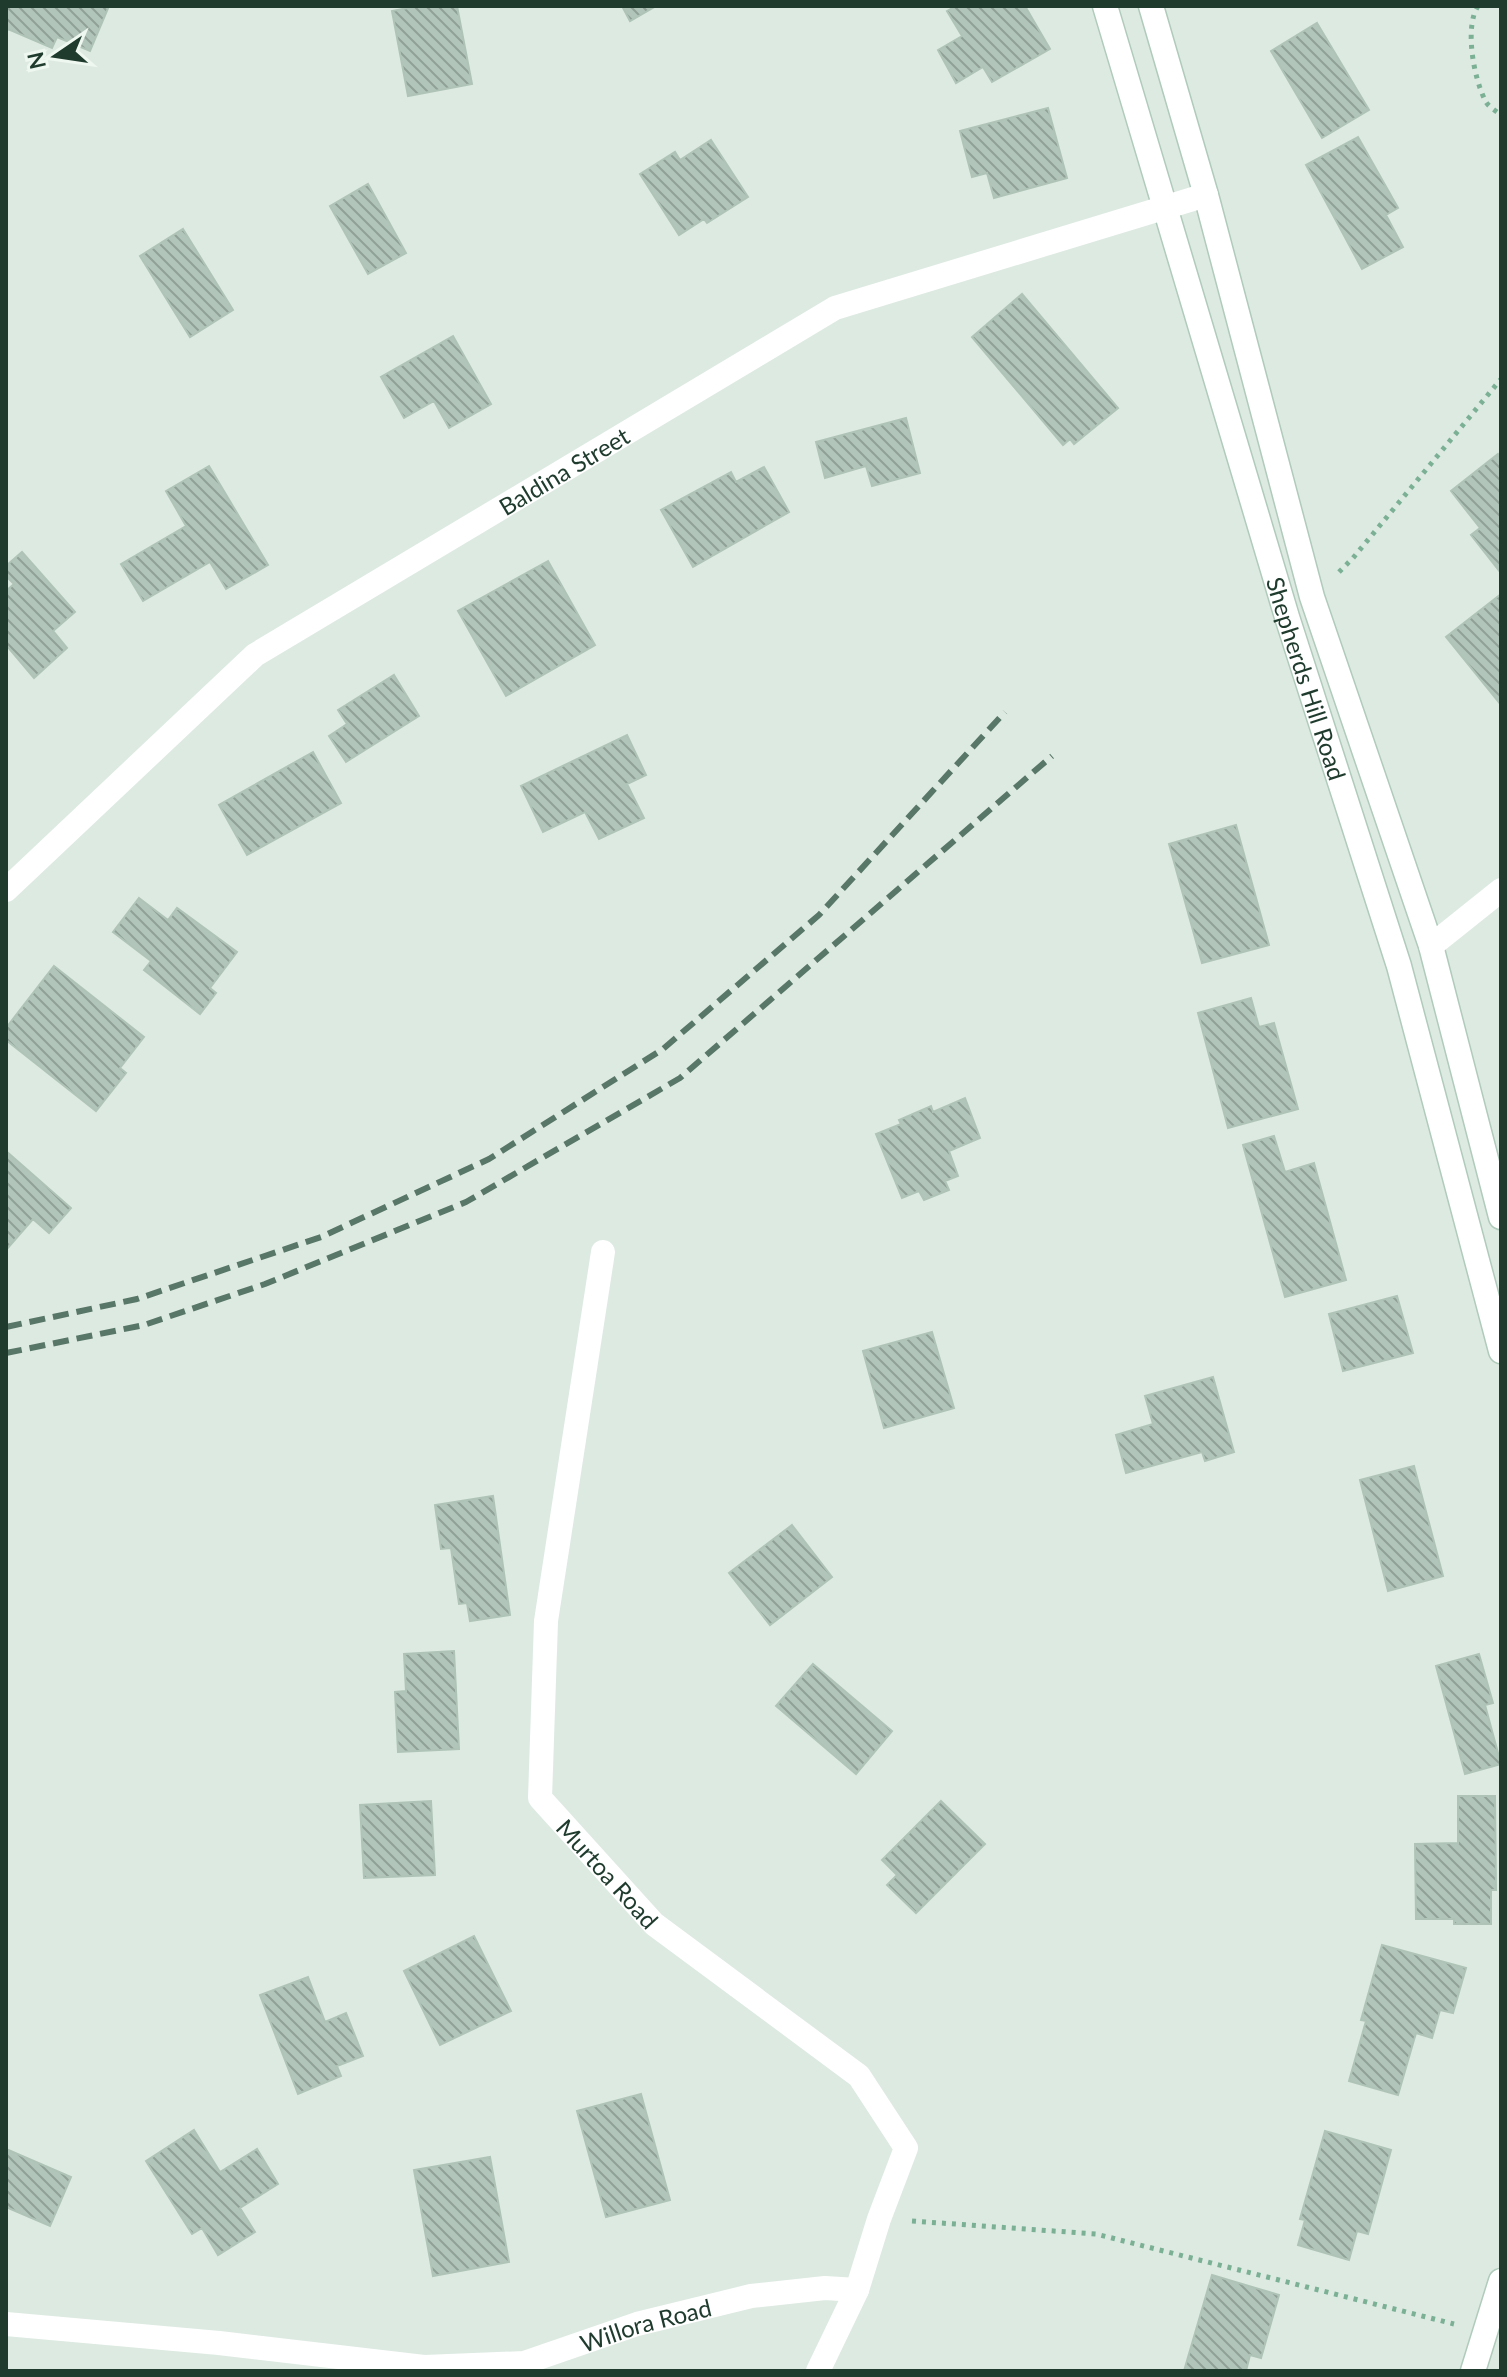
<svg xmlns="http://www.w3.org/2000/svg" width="1507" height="2377" viewBox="0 0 1507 2377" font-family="Lato,sans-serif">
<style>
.building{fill:url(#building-back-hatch);stroke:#afc4b7;stroke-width:2}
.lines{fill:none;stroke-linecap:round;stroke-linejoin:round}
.secondary-casing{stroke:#b0cbbb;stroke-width:27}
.path{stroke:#7bb094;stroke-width:5;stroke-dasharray:4 6;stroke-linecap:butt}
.minor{stroke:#fff;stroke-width:24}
.secondary{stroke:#fff;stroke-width:24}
.rail{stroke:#587768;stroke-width:6;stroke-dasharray:16 8;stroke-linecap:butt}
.labels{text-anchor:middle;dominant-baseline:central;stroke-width:7;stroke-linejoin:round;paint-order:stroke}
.street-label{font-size:24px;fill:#1e3b2d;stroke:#eef7f0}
</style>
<defs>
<pattern id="building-back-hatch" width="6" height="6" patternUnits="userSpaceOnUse" patternTransform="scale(2)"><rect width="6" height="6" fill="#b2c5ba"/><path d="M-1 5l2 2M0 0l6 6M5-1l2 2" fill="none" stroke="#90a198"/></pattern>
</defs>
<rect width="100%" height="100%" fill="#ddeae2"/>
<path class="building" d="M6,6H109L90,51L57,37L52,48L8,29L6,33Z
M418,6H457L472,84L408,96L392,11Z
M622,6H656L630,21Z
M956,6H1025L1050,49L992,82L983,67L956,83L938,50L962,36L947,11Z
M1317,23L1369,110L1322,138L1271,51Z
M1048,108L1067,178L994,198L987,173L972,177L960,131Z
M1358,137L1398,208L1386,215L1403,247L1362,269L1306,165Z
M711,140L748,197L707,223L704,219L679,235L640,174L675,152L680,160Z
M368,184L406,253L368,274L330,206Z
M183,229L233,310L190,337L140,256Z
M1022,294L1118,408L1074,444L1070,439L1063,445L972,337Z
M453,336L491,404L449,428L434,401L404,418L381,377Z
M906,418L920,473L872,486L866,466L825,478L816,442Z
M1498,454L1501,458L1500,572L1471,535L1480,528L1451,491Z
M209,466L268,565L226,589L210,562L143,601L121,564L186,526L166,491Z
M764,467L789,512L693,567L661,510L731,472L736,482Z
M22,552L75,612L53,631L67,648L34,678L6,645V591L14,584L6,576V566Z
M548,561L595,645L506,696L458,611Z
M1501,594V705L1446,637Z
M394,675L419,716L346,762L329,736L347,724L338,710Z
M627,735L646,775L627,784L644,818L599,839L585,812L543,832L521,786Z
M313,752L341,803L247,855L219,805Z
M1236,825L1269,945L1202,963L1169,844Z
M139,898L168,920L177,908L237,952L210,988L216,993L200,1014L144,970L151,961L113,932Z
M54,966L144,1037L120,1068L126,1073L96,1111L6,1040V1028Z
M1251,998L1259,1027L1274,1023L1298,1109L1228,1128L1198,1013Z
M965,1098L980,1138L949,1151L958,1176L945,1181L949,1190L924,1200L919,1191L902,1198L876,1134L901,1124L899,1120L931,1106L933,1112Z
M1274,1136L1285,1172L1314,1163L1346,1280L1285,1297L1243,1145Z
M6,1151L71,1208L49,1233L33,1219L6,1250Z
M1397,1296L1413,1353L1343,1371L1329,1314Z
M932,1332L954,1408L884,1428L863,1351Z
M1213,1377L1234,1452L1205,1461L1202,1452L1126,1473L1116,1435L1153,1424L1145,1396Z
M1414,1466L1443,1576L1388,1591L1360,1480Z
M493,1496L510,1615L470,1621L467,1603L459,1604L451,1548L441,1549L435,1505Z
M792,1525L832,1577L770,1625L729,1573Z
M454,1651L459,1749L398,1752L395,1692L406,1691L404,1654Z
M1479,1654L1493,1703L1485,1705L1501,1764L1465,1774L1436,1666Z
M813,1664L892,1731L856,1774L776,1706Z
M1458,1796H1495L1496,1890H1491V1924H1454V1919H1416L1415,1844L1458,1843Z
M431,1801L435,1875L364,1878L360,1805Z
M941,1801L985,1844L916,1913L887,1885L897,1875L882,1860Z
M474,1936L511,2011L440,2045L404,1971Z
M1382,1945L1466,1968L1453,2013L1440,2010L1432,2038L1416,2033L1398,2095L1349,2081L1366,2021L1361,2020Z
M308,1977L325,2022L346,2013L363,2056L337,2066L341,2076L298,2094L260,1995Z
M641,2094L670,2200L606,2217L577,2111Z
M194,2130L220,2172L257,2149L278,2184L240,2208L255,2232L218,2255L202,2228L192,2234L146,2161Z
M1325,2131L1391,2150L1368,2234L1357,2231L1349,2260L1298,2245L1305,2220L1300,2219Z
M6,2149L71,2177L50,2226L6,2207Z
M490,2157L509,2262L433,2276L414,2170Z
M1212,2275L1279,2295L1261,2358L1250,2355L1246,2371H1184Z"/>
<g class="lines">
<defs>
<g id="secondary">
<path id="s4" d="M1105,6L1287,617L1399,966L1501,1351"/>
<path d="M1151,6L1206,195L1312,597L1431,946L1501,1217"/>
<path d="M1473,2371L1501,2281"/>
</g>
</defs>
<use href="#secondary" class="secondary-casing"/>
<path class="path" d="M1478,6C1464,27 1474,80 1486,102C1489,107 1496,111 1501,115
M1339,572L1353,558L1501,379
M912,2221L1096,2234L1454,2324"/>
<g class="minor">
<path id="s1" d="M6,890L255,655L835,308L1206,195"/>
<path d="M1431,946L1501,890"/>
<path id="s2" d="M603,1252L546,1621L540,1798L654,1924L859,2076L906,2148L879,2219L857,2290L818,2371"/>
<path id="s3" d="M6,2324L219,2343L424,2367L524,2363L637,2324L751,2296L825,2288L857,2290"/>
</g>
<use href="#secondary" class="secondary"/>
<path class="rail" d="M6,1327L137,1299L321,1237L489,1159L663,1049L819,915L1005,712
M6,1353L144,1325L265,1284L466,1202L680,1078L1052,756"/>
</g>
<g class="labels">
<g class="street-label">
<text stroke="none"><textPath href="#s1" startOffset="702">Baldina Street</textPath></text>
<text stroke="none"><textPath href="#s4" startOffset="702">Shepherds Hill Road</textPath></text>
<text stroke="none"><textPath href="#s2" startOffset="652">Murtoa Road</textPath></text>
<text stroke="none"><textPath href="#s3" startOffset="648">Willora Road</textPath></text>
</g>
</g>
<rect width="1507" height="2377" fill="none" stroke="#1e3b2d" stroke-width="16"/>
<g transform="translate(56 56) rotate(257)" stroke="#eef7f0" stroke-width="6" paint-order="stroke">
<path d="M0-6L14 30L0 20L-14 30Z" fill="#1e3b2d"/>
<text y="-12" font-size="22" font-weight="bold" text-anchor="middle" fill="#1e3b2d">N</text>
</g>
</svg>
